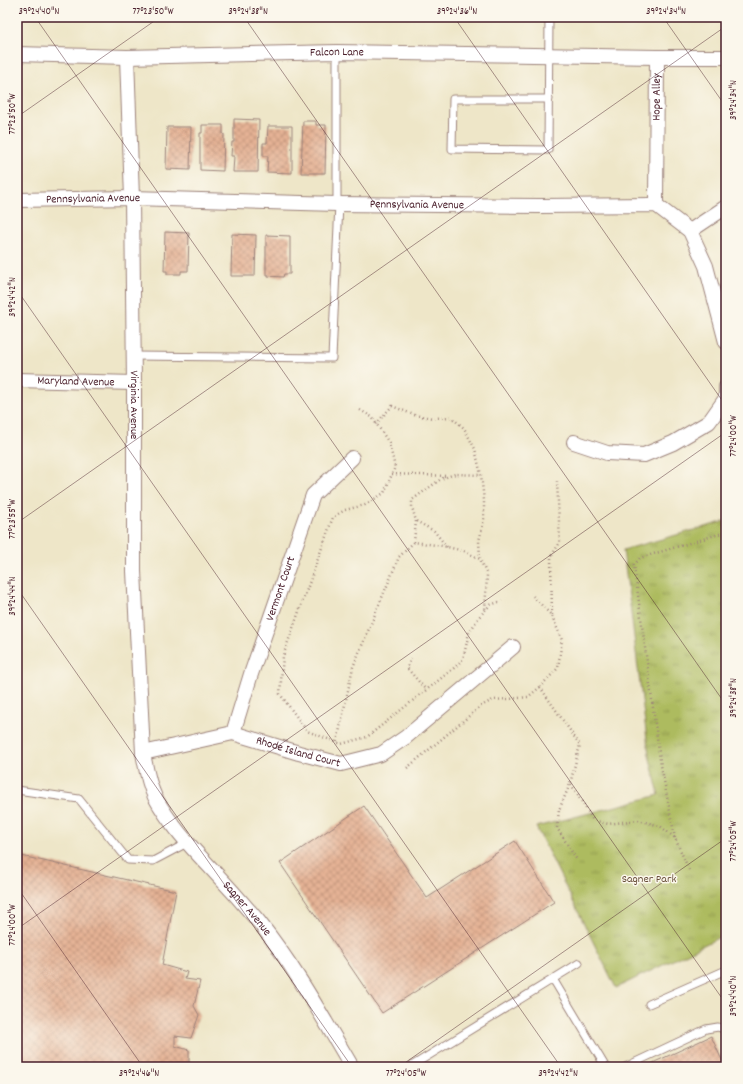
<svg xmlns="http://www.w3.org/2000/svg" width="743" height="1084" viewBox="0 0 743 1084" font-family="Dekko,sans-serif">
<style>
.park{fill:url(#park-tufts);stroke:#7c6d44}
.building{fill:url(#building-cross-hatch)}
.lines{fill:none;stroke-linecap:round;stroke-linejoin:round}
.service-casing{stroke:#9c827a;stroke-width:9}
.minor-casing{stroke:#9c827a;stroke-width:16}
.path{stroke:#9c827a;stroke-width:2.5;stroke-dasharray:1 3;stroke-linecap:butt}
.service{stroke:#fff;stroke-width:7}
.minor{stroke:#fff;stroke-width:14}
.ticks{fill:none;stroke:#4a1f2b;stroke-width:1;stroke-opacity:0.45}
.labels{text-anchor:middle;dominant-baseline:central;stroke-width:3;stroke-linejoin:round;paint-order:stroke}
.street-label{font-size:12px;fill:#4a1f2b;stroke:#fbf7ec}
.park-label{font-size:12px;fill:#684e3a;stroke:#fbf7ec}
.neatline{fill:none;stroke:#4a1f2b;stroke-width:1.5}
.ticks-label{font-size:10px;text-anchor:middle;fill:#4a1f2b}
</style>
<defs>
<pattern id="park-tufts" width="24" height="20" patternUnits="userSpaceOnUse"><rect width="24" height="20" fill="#adbb5e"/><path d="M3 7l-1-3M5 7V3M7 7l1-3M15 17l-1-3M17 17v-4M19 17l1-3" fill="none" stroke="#8f974e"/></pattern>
<pattern id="building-cross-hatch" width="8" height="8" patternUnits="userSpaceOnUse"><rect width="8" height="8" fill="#e5b294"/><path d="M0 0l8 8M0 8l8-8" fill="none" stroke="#bc9079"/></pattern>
</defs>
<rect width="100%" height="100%" fill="#fbf7ec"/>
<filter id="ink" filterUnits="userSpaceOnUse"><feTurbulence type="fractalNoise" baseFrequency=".025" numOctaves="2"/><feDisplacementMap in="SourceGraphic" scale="8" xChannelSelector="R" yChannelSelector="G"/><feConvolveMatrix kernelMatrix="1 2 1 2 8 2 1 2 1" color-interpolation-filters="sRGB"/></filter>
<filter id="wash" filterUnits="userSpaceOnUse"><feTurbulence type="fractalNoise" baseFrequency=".012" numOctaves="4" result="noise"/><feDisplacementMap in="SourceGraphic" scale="16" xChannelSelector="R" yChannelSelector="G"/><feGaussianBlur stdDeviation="0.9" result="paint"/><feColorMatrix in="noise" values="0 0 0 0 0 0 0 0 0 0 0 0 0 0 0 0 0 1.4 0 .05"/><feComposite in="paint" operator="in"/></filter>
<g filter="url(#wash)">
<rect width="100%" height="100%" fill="#eee6c8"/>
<path class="park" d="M726,521V934L616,988L536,827L659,795L649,755L623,550Z"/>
<g id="blocks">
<path class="building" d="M234,119L259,120L258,172H233L234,156H231L232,142H234Z
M303,121H316V125H326L325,173H301Z
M202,125H223V134H224L223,171L200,170V133H202Z
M268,126H292V173L267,172L268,156H263V143H267Z
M167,127H191L190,170L166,169Z
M165,232L189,233L188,271H181V274H167V271H164Z
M232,234L256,235L255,276H231Z
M266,235L290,236V274H284L283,277L268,276V274H266Z
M364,806L427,898L515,841L554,902L382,1013L280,863Z
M17,855L176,891L162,965L187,972L185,979L200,981L194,1006L199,1015L191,1038L175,1036V1046L189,1050V1067H17V1060H18L17,1058Z
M711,1036L725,1067H644Z"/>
</g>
</g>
<g filter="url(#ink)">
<use href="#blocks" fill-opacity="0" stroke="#9c827a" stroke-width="1"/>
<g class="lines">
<defs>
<path id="service" d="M549,99H453L452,149L548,150L549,17
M337,204V52
M133,356L332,358L339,204
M17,790L79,799L128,860L153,861L187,843
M553,979L605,1066L607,1067
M649,1004L726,970
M410,1067L579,963
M625,1067L706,1029L718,1027L726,1030"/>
<g id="minor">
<path id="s1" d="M17,54L127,57L337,52L657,57"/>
<path id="s2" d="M127,57L132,198L134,383V571L143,753C146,768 148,783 155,797C169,823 189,845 209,866C226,884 243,903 259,922C295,967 323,1018 352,1067"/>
<path id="s3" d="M17,200L132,198L337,204L540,206L656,205L690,231L706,266L726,342"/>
<path id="s4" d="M656,205L657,57H726"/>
<path d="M690,231L726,207"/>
<path id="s5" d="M17,380L134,383"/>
<path d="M574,442L607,453L644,455L673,443L709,422L726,398V387"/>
<path id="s6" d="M233,733L251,674L313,495L352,458"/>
<path id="s7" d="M143,753L233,733L299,753L341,764L381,754L406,737L513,647"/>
</g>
</defs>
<use href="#service" class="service-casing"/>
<use href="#minor" class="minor-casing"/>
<path class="path" d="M360,410L372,417L389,443L395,467L384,493L365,505L345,510L333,517L283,656L280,694L307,731L341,744L367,737L454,668L463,659L469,633L479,617L490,605L502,601
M376,424L392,406L414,415L433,418L451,417L464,428L475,449L481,475L484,500V519L479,541L480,558
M392,474L448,476
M414,542L416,521
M447,547L434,531L416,521L412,507V500L441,479L455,474L481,475
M552,615L551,557L560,542L557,481
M411,658L407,668L426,690
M540,687L580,745L570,784L559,810L557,828L577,860
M337,742L353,667L399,557L414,542L443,546L464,551L480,559L487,575L485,611
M407,768L481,706L493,700L509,699L528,697L540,687L558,668L562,640L552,616L533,596
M571,784L593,820L608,824L638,820L660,826L675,838L689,870
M675,838L660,760L634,565L640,558L726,532"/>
<use href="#service" class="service"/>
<use href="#minor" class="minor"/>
</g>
</g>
<path class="ticks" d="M35,17L726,1004M244,17L726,705M454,17L726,406M663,17L726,107M17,117L160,17M17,290L561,1067M17,523L726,26M17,588L352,1067M17,887L143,1067M17,929L726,432M399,1067L726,838"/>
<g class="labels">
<g class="street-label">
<text stroke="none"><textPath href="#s1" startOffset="320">Falcon Lane</textPath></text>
<text stroke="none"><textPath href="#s4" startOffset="108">Hope Alley</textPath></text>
<text stroke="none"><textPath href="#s3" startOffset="76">Pennsylvania Avenue</textPath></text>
<text stroke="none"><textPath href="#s3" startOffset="400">Pennsylvania Avenue</textPath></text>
<text stroke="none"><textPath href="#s5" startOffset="59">Maryland Avenue</textPath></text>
<text stroke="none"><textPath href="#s2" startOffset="348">Virginia Avenue</textPath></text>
<text stroke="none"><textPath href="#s6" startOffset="152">Vermont Court</textPath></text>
<text stroke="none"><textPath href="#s7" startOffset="160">Rhode Island Court</textPath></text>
<text stroke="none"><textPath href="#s2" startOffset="887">Sagner Avenue</textPath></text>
</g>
<g class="park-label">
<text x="649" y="879">Sagner Park</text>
</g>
</g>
<rect width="743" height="1084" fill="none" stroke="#fbf7ec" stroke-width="44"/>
<rect x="22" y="22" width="699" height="1040" class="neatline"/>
<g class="ticks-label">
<text x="39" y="14">39°24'40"N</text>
<text x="153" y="14">77°23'50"W</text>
<text x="248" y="14">39°24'38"N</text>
<text x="457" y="14">39°24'36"N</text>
<text x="666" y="14">39°24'34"N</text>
<text transform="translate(732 100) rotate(-90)" y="4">39°24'34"N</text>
<text transform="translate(11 114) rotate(-90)" y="4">77°23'50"W</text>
<text transform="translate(11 297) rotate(-90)" y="4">39°24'42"N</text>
<text transform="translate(732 436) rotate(-90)" y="4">77°24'00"W</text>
<text transform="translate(11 519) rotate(-90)" y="4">77°23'55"W</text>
<text transform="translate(11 596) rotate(-90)" y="4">39°24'44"N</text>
<text transform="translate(732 698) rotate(-90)" y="4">39°24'38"N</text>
<text transform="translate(732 841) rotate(-90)" y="4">77°24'05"W</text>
<text transform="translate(11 925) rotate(-90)" y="4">77°24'00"W</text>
<text transform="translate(732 996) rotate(-90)" y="4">39°24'40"N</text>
<text x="139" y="1076">39°24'46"N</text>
<text x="406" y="1076">77°24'05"W</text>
<text x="558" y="1076">39°24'42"N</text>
</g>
</svg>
